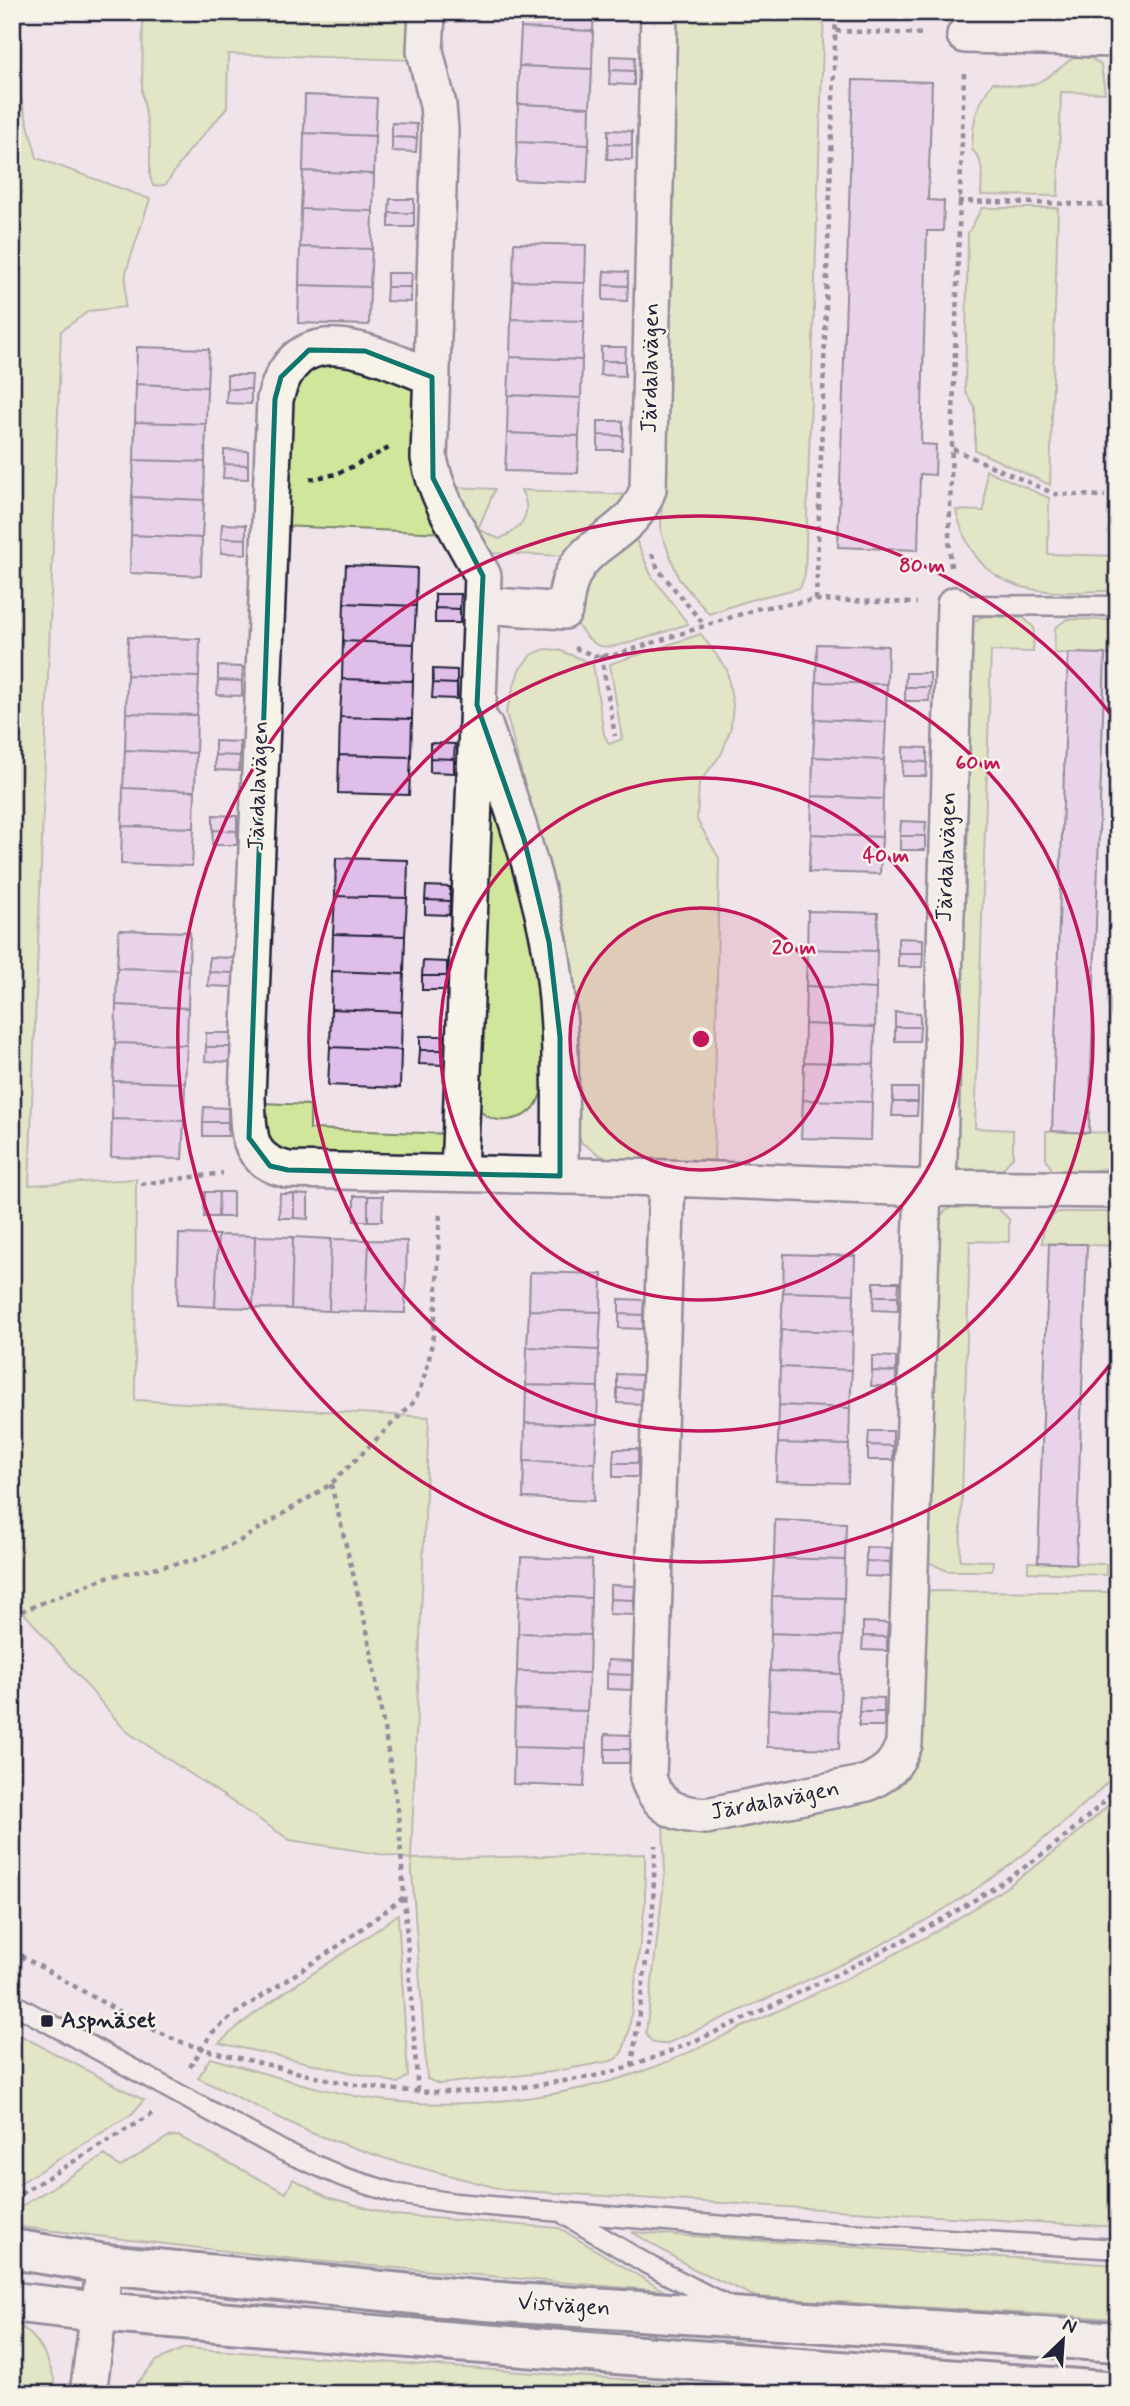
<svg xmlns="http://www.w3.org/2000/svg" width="1130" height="2406" viewBox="0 0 1130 2406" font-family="Mynerve,sans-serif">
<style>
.green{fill:#d0e69b;stroke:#79846b;stroke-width:2}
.building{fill:#e0beea;stroke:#22223b;stroke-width:2}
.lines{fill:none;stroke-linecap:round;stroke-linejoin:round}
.service-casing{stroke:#22223b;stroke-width:23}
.minor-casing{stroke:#22223b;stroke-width:40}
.secondary-casing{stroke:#22223b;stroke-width:44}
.path{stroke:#22223b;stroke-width:4.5;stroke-dasharray:5 5;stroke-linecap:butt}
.service{stroke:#f7f3e8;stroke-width:18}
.minor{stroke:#f7f3e8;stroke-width:35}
.secondary{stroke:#f7f3e8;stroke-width:38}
.marked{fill:none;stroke:#0f766e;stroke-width:5;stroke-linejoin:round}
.ring{fill:none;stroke:#c2185b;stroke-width:3.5}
.poi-dot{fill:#22223b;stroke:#f7f3e8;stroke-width:2.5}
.labels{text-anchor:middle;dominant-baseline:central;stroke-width:5;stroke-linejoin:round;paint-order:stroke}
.street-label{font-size:23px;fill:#22223b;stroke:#f7f3e8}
.poi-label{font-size:23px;font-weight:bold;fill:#22223b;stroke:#f7f3e8;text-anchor:start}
.centre{fill:#c2185b;stroke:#f7f3e8;stroke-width:3.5}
.ring-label{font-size:21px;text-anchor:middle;font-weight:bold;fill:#c2185b;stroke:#f7f3e8;stroke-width:5;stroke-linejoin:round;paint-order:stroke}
</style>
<rect width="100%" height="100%" fill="#f0e3e9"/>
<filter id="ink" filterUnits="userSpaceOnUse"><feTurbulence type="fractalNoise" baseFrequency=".0143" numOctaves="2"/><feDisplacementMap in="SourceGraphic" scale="14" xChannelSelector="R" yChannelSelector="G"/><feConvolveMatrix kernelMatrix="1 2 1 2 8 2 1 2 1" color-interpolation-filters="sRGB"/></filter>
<g filter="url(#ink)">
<path class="green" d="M143,12H415L412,60L228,54L227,108L189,151L165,185L153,186L150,176V139L142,92Z
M668,12H824L805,575L800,588L750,600L709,614L679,579L661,532Z
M1074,57L1091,58L1101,65L1105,93L1061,92L1058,196L981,195C981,179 986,161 972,150C973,119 975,108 993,82C1036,93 1042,81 1074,57Z
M12,64L37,158L150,199L126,272L125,307L89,311L61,331L29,1185L136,1179L135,1400L429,1417L411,1859L645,1854V1904L629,2031C625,2044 624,2056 611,2061L551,2072L439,2084L427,2079L411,1859L290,1840L126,1731L12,1599Z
M982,208H1058L1050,485L975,450V408L965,391L968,233Z
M355,360L411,384L419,398L447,533L280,526L285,390L311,363Z
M986,470L1049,498L1048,554L1118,556V590C1042,595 977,599 956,510L984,511Z
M452,487L495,489L478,529L499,539C522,529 534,514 521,490L630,495L571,556L485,553Z
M634,535L651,575L688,624C670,629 613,653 597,645C589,641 583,633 578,626L581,587L590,570Z
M987,616L1024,618L1034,628L1033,652L991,651L975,1128L1013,1130V1157L1000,1172H967L955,1165L970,626L979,618Z
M1067,619L1118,620V655L1054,653L1055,628Z
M701,634L727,670L733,705L731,727L722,753L699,783L697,820L719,858L714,1163L606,1159L582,1143L577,1132L537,834L506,712L519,670L531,655L545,649L559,650L593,664L604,734L609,744L622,739L610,664Z
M486,760C510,856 540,949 543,1048C543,1065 546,1085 538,1101C533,1113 521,1118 508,1120C489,1122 480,1113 470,1098Z
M261,1103L310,1105V1129L450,1134L440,1156L278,1153L268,1142Z
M1046,1131L1118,1133V1167L1066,1174L1052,1170L1046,1159Z
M994,1205L1009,1219V1242L970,1241L960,1560L993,1561L992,1571H947L926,1561L938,1219C949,1200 974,1205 994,1205Z
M1057,1212H1107L1115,1215L1118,1246L1042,1243L1044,1224Z
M1028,1562L1106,1564V1575L1028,1572Z
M931,1591L1118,1592V1772C1070,1821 1015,1864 957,1901C871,1957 760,2000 666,2044C656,2044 650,2043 646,2033L665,1872L663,1824L665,1815L882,1785L923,1594Z
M1118,1796V2227L505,2190L387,2159L311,2133L198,2078L210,2058C272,2075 336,2097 400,2102C478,2108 566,2097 640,2072C678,2060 715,2039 751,2023C884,1964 1013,1899 1118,1796Z
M398,1914L408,2076L398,2083L219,2043C273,1994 341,1959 398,1914Z
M12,2031L144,2100L132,2114L12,2188Z
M178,2136L286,2193L293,2179L327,2197L393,2215L559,2228L664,2291L303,2260L12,2226V2212L105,2155L120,2167L168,2137Z
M632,2232L1118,2265V2319L756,2297L694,2269Z
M12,2322C41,2334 51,2365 58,2394H12Z
M185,2348L827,2394H128L156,2361Z"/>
<path class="building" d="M521,12H594L593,31L521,28Z
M521,28L593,31L592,69L519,66Z
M610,56L635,57L634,71L610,70Z
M519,66L592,69L590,107L518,104Z
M610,70L634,71V85L609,84Z
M853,80L932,82L928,200L944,201L943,231H927L921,444L936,445L935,475L920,474L918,550L838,547Z
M305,95L377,98L375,136L304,133Z
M518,104L590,107L589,145L517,142Z
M392,123L417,124V138L392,137Z
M608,130L632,131V145L608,144Z
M304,133L375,136L374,174L303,171Z
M392,137L417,138L416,152L392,151Z
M517,142L589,145L587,183L515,180Z
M608,144L632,145V160L607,159Z
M303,171L374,174L373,211L301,209Z
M390,199H414V213H389Z
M301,209L373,211L372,249L300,247Z
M389,213H414V227H389Z
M514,243L586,245L585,283L513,281Z
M300,247L372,249L370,287L299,285Z
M604,271L628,272V286L603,285Z
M387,273H412L411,287H387Z
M513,281L585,283L584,321L511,319Z
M299,285L370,287L369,325L298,323Z
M603,285L628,286L627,301L603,300Z
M387,287H411V302L386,301Z
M511,319L584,321L582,360L510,357Z
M137,347L209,349L207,387L136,384Z
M601,347H626L625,361H601Z
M510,357L582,360L581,398L508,395Z
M601,361H625V376L600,375Z
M227,375H252L251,389H227Z
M136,384L207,387L206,424L135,422Z
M227,389H251V404L226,403Z
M508,395L581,398L579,436L507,433Z
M598,421H623V436L598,435Z
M135,422L206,424L205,462L134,460Z
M507,433L579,436L578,473L505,471Z
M598,435L623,436L622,450H598Z
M224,450L248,451V465L224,464Z
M134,460L205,462L204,500L132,497Z
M224,464L248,465V479L223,478Z
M132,497L204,500L202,538L131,535Z
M222,524L246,525V539L221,538Z
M131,535L202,538L201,576L130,573Z
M221,538L246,539V554L221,553Z
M346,565L417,568L416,606L344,603Z
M435,594H461L460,609L435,608Z
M344,603L416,606L414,644L343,641Z
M435,608L460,609V623H435Z
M128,637L200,639L199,677L127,675Z
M343,641L414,644L413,681L342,679Z
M817,644L888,646L887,684L816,682Z
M1068,653L1105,654L1089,1133L1052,1131Z
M218,666L243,667L242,681L218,680Z
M433,669L457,670V684L433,683Z
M906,673H930V687H905Z
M127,675L199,677L197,715L126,713Z
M342,679L413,681L412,719L340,717Z
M218,680L242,681V696L217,695Z
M816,682L887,684L886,722L815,719Z
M433,683L457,684V699L432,698Z
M905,687H930L929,701H905Z
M126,713L197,715L196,753L125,750Z
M340,717L412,719L411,757L339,755Z
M815,719L886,722L884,760L813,757Z
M215,741L240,742V756L215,755Z
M430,743L455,744L454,759L430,758Z
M903,747L927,748V762L903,761Z
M125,750L196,753L195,791L123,788Z
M215,755L240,756L239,771L215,770Z
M339,755L411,757L409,795L338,793Z
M813,757L884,760L883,799L812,796Z
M430,758L454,759V773L430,772Z
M903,761L927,762L926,776H902Z
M123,788L195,791L194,828L122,826Z
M812,796L883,799L882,837L811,834Z
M213,815L237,816V831L213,830Z
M901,821L926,822L925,836H900Z
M122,826L194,828L192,866L121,864Z
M213,830L237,831V845H212Z
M811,834L882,837L880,874L809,872Z
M900,836H925V850H900Z
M336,858L408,860L407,898L335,896Z
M426,886L450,887V901L425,900Z
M335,896L407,898L405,936L333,934Z
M425,900L450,901L449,915L425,914Z
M808,911L878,913L877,951L807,949Z
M119,930L190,932L189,970L117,968Z
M333,934L405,936L404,974L332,971Z
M898,938L923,939V953H898Z
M807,949L877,951L876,989L806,986Z
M898,953H923L922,967H898Z
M209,957L234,958L233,973L209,972Z
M423,961L447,962V976H422Z
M117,968L189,970L188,1008L116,1005Z
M332,971L404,974L402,1012L331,1009Z
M209,972L233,973V987L208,986Z
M422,976H447V990H422Z
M806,986L876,989L875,1027L805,1024Z
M116,1005L188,1008L187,1045L115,1043Z
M331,1009L402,1012L401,1050L330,1047Z
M895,1012L920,1013V1027H895Z
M805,1024L875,1027L874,1064L804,1062Z
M895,1027H920L919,1041H895Z
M206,1033H231L230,1047H206Z
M420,1036H445V1050H420Z
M115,1043L187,1045L185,1083L113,1081Z
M206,1047H230V1062L205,1061Z
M330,1047L401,1050L400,1088L328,1085Z
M420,1050H445V1065L419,1064Z
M804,1062L874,1064L872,1102L803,1100Z
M113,1081L185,1083L184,1121L112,1119Z
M893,1088H918V1102H893Z
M803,1100L872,1102L871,1140L801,1138Z
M893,1102H918L917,1116H892Z
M204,1107L228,1108V1122H203Z
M112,1119L184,1121L182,1159L111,1157Z
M203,1122H228V1136H203Z
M205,1192H219L218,1217H204Z
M219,1192H233V1217H218Z
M280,1194H294V1218H279Z
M294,1194L308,1195V1219L294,1218Z
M354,1196H368V1221H354Z
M368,1196H383L382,1221H368Z
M179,1234L218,1235L215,1307L177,1305Z
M218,1235L255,1236L253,1308L215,1307Z
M255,1236L293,1237L291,1309L253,1308Z
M293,1237L331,1239L329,1311L291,1309Z
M331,1239L369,1240L366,1312L329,1311Z
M369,1240L407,1241L405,1313L366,1312Z
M1049,1244H1087L1076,1564L1038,1562Z
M784,1254L855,1256L854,1294L783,1292Z
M530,1272L602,1274L601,1312L529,1310Z
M874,1282H899L898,1296H874Z
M783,1292L854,1294L853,1332L781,1330Z
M874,1296H898V1311L873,1310Z
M619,1299L644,1300L643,1315L619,1314Z
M529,1310L601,1312L599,1350L527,1347Z
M619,1314L643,1315V1329L619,1328Z
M781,1330L853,1332L852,1370L780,1367Z
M527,1347L599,1350L598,1387L526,1385Z
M872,1356L896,1357V1372L872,1371Z
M780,1367L852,1370L850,1408L779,1405Z
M872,1371L896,1372V1386H871Z
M617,1374L642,1375V1389L617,1388Z
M526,1385L598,1387L597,1425L525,1423Z
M617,1388L642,1389L641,1404L617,1403Z
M779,1405L850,1408L849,1445L778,1443Z
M525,1423L597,1425L595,1463L524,1461Z
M869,1431H893V1446L868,1445Z
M778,1443L849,1445L848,1483L776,1481Z
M868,1445L893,1446V1460H868Z
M614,1449H638V1463H613Z
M524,1461L595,1463L594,1501L523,1498Z
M613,1463H638V1477H613Z
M775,1520L846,1523L845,1560L774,1558Z
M866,1547L891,1548L890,1562L866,1561Z
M521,1557L592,1560L591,1598L519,1595Z
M774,1558L845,1560L844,1598L772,1596Z
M866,1561L890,1562V1577L865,1576Z
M610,1585L635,1586L634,1600L610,1599Z
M519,1595L591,1598L590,1635L518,1633Z
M772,1596L844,1598L843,1636L771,1633Z
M610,1599L634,1600V1615L609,1614Z
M863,1622L888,1623L887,1637L863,1636Z
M518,1633L590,1635L589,1673L517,1671Z
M771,1633L843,1636L841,1674L770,1671Z
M863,1636L887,1637V1651L862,1650Z
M608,1660L632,1661V1675L607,1674Z
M517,1671L589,1673L587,1711L515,1709Z
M770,1671L841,1674L840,1711L768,1709Z
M607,1674L632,1675L631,1690L607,1689Z
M860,1697L884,1698V1712H859Z
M515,1709L587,1711L586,1749L514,1747Z
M768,1709L840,1711L839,1749L767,1747Z
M859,1712H884V1726H859Z
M605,1734L630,1735V1749H605Z
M514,1747L586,1749L584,1787L513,1784Z
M605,1749H630L629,1763H605Z"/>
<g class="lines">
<defs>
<path id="service" d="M955,605L1118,606
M12,2003L283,2151L343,2177L398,2194L455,2203L725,2226L1118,2249
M565,2215L647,2264L730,2307"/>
<path id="minor" d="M427,12L425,51L438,105L440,130L429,458C437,501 463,538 483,576L459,1173
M965,35L1118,39
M432,377C375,355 297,312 275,399L247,1098C249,1135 246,1160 288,1170L667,1178L923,1188L1118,1190
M483,605L564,611C566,599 567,585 573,574C589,539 633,535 648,489L659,12
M484,725C509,796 534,867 549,941C564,1018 560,1098 560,1176
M667,1178L648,1778C658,1808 676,1814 706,1816L867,1783C888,1773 896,1765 904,1744L923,1188
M938,1188L955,605
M88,2394L105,2264"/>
<path id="secondary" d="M12,2249L105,2264L485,2301L1118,2342
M12,2302L99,2312L457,2342L1118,2392"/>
</defs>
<use href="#service" class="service-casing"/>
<use href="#minor" class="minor-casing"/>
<use href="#secondary" class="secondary-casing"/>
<path class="path" d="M836,31L926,34
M958,201L1111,205
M953,449L1055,494L1105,496
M310,479L337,474L389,448
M652,554L658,569L705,626
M951,567L949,539L964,73
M816,600L836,12
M575,648L595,656L615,655L760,608L816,600L917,603
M601,655L615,736
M141,1184L223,1173
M331,1484L368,1635L398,1810L418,2094
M12,1615L107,1577L195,1560L238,1542L331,1484L412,1404C441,1359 436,1268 440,1213
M12,1951C62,1978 111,2009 162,2034C196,2050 237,2057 273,2066C374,2094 447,2099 551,2083C578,2079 608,2075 634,2065C701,2041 765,2009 829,1978C932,1927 1038,1872 1118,1787
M632,2066L653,1909L655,1845
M190,2067L212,2033L232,2016L341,1944L404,1897
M12,2199L152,2114"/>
<use href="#service" class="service"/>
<use href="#minor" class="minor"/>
<use href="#secondary" class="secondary"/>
</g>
</g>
<path d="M0 0H1130V2406H0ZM309,350L365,351L432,377L433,478L483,576L477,705L524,839L549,942L560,1037V1176L288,1170L270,1166L249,1138L275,399L281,377Z" fill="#f0e3e9" fill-opacity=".55" fill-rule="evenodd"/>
<path class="marked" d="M309,350L365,351L432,377L433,478L483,576L477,705L524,839L549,942L560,1037V1176L288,1170L270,1166L249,1138L275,399L281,377Z"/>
<circle cx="701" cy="1039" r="131" fill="#c2185b" fill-opacity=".12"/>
<g class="ring">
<circle cx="701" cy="1039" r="131"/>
<circle cx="701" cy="1039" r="261"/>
<circle cx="701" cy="1039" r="392"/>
<path d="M1116 1357A523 523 0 1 1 1116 721"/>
</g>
<rect class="poi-dot" x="40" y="2014" width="14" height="14" rx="3.5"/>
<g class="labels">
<g class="street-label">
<text transform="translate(651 368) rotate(-89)">Järdalavägen</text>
<text transform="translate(259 786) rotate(-88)">Järdalavägen</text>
<text transform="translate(947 857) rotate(-88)">Järdalavägen</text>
<text transform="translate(775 1801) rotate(-11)">Järdalavägen</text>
<text transform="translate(564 2306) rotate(4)">Vistvägen</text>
</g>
<g class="poi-label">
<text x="61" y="2021">Aspnäset</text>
</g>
</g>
<circle cx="701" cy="1039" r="10" class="centre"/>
<g class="ring-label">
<text x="922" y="572">80 m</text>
<text x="978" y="769">60 m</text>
<text x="886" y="862">40 m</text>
<text x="794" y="954">20 m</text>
</g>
<rect width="1130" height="2406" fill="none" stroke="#f7f3e8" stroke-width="42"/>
<rect x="21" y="21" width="1088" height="2364" fill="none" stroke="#22223b" stroke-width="2.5" filter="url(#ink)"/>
<g transform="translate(1063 2340) rotate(25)" stroke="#f7f3e8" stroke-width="5" paint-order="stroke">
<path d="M0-5L12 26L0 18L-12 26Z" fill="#22223b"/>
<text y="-10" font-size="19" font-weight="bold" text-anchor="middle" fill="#22223b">N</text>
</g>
</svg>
